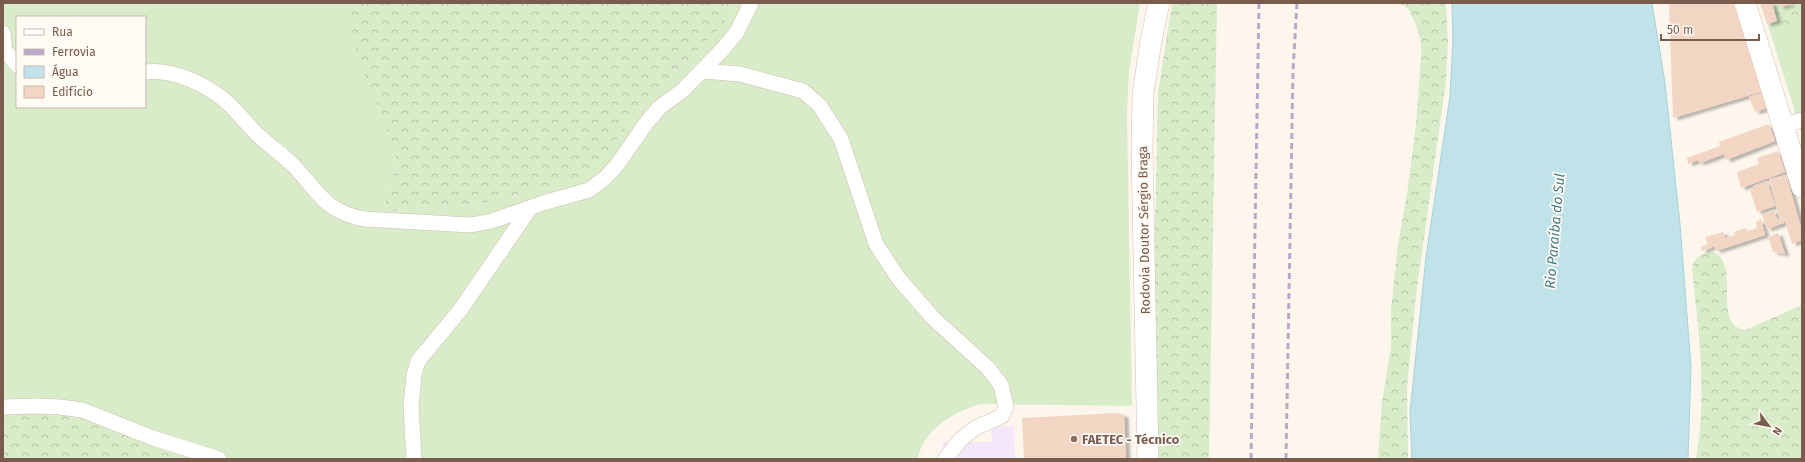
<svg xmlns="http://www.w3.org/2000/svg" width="1805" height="462" viewBox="0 0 1805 462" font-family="'Fira Sans',sans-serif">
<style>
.education{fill:#f3e8fa}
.grass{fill:#d8ecc9;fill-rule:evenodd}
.forest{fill:url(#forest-crowns)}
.water{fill:#bfe3e8;stroke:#a5d3da}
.building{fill:#f3d5c3;filter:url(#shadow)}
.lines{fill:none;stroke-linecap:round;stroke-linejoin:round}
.street-casing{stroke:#d1beb0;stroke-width:16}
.secondary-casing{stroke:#d6c0b0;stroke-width:22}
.street{stroke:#fff;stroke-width:15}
.secondary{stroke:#fff;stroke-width:21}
.rail{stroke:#b9a8c9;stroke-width:3;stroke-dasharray:6 4;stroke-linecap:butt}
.education-dot{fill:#8d6e63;stroke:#fffaf3;stroke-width:1.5}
.labels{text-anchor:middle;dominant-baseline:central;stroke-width:3.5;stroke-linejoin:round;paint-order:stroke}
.street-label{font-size:13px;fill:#7a5c4d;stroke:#fffaf3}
.education-label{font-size:13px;font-weight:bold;fill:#785e54;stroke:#fffaf3;text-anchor:start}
.water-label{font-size:14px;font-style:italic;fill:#437c86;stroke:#fffaf3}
</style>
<defs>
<pattern id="forest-crowns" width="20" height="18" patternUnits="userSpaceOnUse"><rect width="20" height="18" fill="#d8ecc9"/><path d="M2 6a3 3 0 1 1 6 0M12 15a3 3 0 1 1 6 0" fill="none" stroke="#b4c2a5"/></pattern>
<filter id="shadow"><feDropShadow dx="4.5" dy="2.5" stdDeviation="1" flood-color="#0004"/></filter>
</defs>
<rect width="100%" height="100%" fill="#fdf6ec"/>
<path class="education" d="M991,426H1014L1015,459H943L942,442H992Z"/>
<path class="grass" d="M3,3H348L361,67L374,95L396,157L395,168L385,204L388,209L393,211L452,207L510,199L571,181L589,171L602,159L653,93L717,32L739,3H1140L1129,72L1127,115L1132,406L980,404C954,412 923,429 918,459H3ZM17,17H145V107H17Z
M1761,3H1802V134Z"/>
<path class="forest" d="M348,3H739L717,32L653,93L602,159L589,171L571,181L510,199L452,207L393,211L388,209L385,204L395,168L396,157L374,95L361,68L352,30Z
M1172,3H1217L1209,459H1156L1154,418L1155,228L1158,93Z
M1400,3H1446L1448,41L1446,81L1416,295L1407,388L1408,459H1378L1382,402L1391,347V309L1398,244L1407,194L1416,125L1421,55V42L1415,22L1409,10Z
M1764,3H1802V31C1787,30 1772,15 1764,3Z
M1713,252C1742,264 1711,324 1745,330L1802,305V459H1696C1707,396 1699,332 1692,269C1694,257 1702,253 1713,252Z
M61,412L84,417L195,459H3V420L42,414Z"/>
<path class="water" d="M1452,3H1652L1665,83L1680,224L1691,367L1688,459H1412L1410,412L1426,257L1450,96L1453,39Z"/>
<path class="building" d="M1669,3H1738L1764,91L1673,118Z
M1760,3H1772L1777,21L1767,24Z
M1779,3H1791V4L1780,7Z
M1762,93L1767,108L1755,112L1749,97Z
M1769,124L1775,141L1726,160L1724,154L1700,163L1698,160L1688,164L1687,158L1720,146L1719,142Z
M1778,151L1785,172L1741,188L1737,172L1759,164L1757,158Z
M1786,175L1802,231V240L1792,244L1783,215L1779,217L1769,179Z
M1767,181L1775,206L1757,212L1750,190L1753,189V186Z
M1774,210L1777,219L1782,217L1784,223L1767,229L1762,215Z
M1761,219L1765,235L1716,251L1714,246L1702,251L1701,247L1708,244L1705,237L1723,232L1725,238L1735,235L1734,232L1746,228L1747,232L1757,228L1756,222Z
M1778,233L1785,254L1773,252L1768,237Z
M1117,413L1124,415L1126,459H1024L1022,418Z"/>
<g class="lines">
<defs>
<path id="street" d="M3,33L5,51L17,65
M702,71L740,74L803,91L820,106L841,139L876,244L899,279L934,319L988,368L1001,385L1006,407L1002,416L975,428L960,440L945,459
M145,72C173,68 208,85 229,104C239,114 248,125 258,135C270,146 284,156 295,167C320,194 325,211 364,219L471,225L492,221L543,203L589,190L605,178L617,165L647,122L660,107L682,91L723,49L737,32L751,3
M1784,126L1802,120
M3,407L37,406L60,407L82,410L153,438L219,459
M414,459L411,406L414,375L418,361L461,309L530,208"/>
<path id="secondary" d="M1745,3L1802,187
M1148,459L1142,148L1143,94L1151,41L1159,3"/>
</defs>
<use href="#street" class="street-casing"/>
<use href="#secondary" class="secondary-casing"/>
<use href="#street" class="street"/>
<use href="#secondary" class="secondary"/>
<path class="rail" d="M1251,459L1259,3
M1286,459L1293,71L1297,3"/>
</g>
<circle class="education-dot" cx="1074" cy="439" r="4"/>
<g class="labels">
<g class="street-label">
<text transform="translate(1144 230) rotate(-91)">Rodovia Doutor Sérgio Braga</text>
</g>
<g class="education-label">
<text x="1082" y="439">FAETEC - Técnico</text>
</g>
<g class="water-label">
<text transform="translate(1555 231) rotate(-85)">Rio Paraíba do Sul</text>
</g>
</g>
<rect width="1805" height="462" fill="none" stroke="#7a5c4d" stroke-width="8"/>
<rect x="16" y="16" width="130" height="92" fill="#fffaf3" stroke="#cabbb1"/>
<rect x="24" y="29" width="20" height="6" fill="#ffffff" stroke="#cabbb1"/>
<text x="52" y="36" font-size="12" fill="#7a5c4d">Rua</text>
<rect x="24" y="49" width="20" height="6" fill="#b9a8c9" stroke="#cabbb1"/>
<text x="52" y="56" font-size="12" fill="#7a5c4d">Ferrovia</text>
<rect x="24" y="66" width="20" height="12" fill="#bfe3e8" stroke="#cabbb1"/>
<text x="52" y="76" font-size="12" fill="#7a5c4d">Água</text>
<rect x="24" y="86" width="20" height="12" fill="#f3d5c3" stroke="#cabbb1"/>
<text x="52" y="96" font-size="12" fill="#7a5c4d">Edifício</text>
<g transform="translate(1769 426) rotate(122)" stroke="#fffaf3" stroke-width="3" paint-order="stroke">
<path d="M0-3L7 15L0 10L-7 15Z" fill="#7a5c4d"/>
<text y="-6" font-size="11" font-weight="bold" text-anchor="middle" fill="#7a5c4d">N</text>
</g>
<path d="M1661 34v6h98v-6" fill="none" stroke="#7a5c4d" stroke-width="2"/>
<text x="1667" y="34" font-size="12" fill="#7a5c4d" stroke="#fffaf3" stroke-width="3" paint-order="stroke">50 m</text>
</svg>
